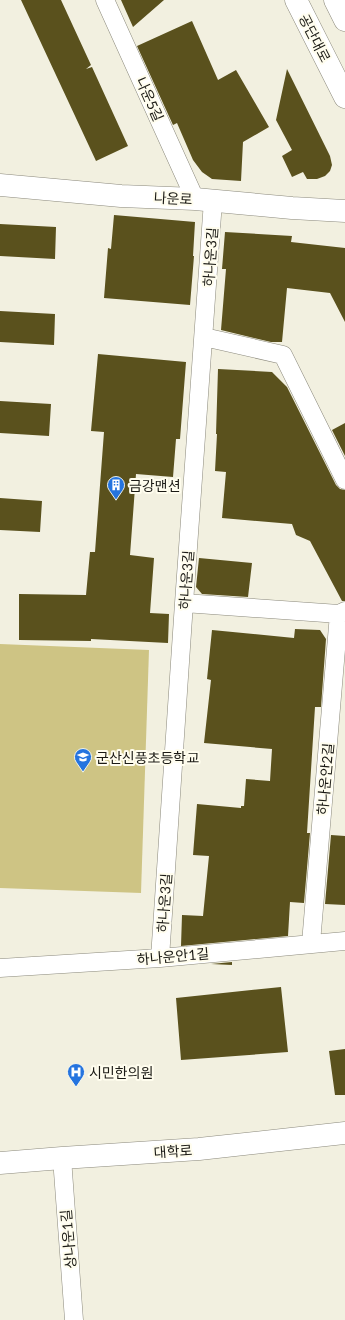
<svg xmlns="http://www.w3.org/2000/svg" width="345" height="1320" viewBox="0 0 345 1320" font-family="Lato,'Noto Sans KR',sans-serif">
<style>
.green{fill:#cec484}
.building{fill:#5a511d}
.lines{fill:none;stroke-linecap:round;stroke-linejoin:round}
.minor-casing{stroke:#8b897c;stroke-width:19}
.tertiary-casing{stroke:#8b897c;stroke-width:23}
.minor{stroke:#fff;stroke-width:18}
.tertiary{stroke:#fff;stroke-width:22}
.labels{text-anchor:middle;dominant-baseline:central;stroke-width:4;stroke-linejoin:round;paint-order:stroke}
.street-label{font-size:14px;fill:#1b1a15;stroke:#fffdee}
.poi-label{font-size:14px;fill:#1b1a15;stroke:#fffdee;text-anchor:start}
</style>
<rect width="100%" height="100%" fill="#f2f0e0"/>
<path class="green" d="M0,644L149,650L141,893L0,888Z"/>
<path class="building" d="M21,0H61L91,65L86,69L92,67L128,146L96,161Z
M121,0H164L133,27Z
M192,21L218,80L236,70L269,127L243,142L241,181L212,179L202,172L193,160L177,123L173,125L137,46Z
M287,69L330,156L332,165L330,171L325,176L317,179H307L303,172L292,177L282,156L292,150L276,120Z
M114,215L195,222L193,256H194L190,305L104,298L108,248L111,249Z
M0,224L56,227L55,259L0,256Z
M225,232L292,236L291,242L345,248V322L330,293L287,288L282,342H271L221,330L226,269H222Z
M0,311L55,314L54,345L0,342Z
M98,354L186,362L180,439H176L173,477L136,474L130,555L154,558L150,613L169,614L168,643L91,639V641L19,640V594L86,595L90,552H95L104,432L91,431Z
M218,369L272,372L287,387L336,485L340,489L345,490V601H342L310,541L296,535L292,524L222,518L226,472L215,471L217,434H216Z
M0,401L51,404L49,436L0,433Z
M345,423V456L332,430Z
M0,498L42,501L40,532L0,530Z
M199,558L252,563L248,597L202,594L196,587Z
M295,629L320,630L326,639L321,707H315L307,833H310L304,903L290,902L288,936L181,946L182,915L203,916L209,856L193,855L197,804L241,808V806H244L246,779L270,781L272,749L204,743L211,680L207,679L212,630L294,638Z
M331,835L345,836V905L325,904Z
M232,962V965L211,964Z
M281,987L288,1052L181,1060L176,998Z
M345,1049V1095H335L329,1051Z"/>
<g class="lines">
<defs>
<path id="minor" d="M105,0L195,199
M204,337L283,355L345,480
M184,603L339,614
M311,943L339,614L345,611
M160,958L184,603L213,201
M0,968L160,958L345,941
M62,1158L74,1320"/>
<path id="tertiary" d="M296,0L345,97
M335,0L345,20
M0,185L121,196L195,199L292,208L345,211
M0,1163L62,1158L199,1149L345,1133"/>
</defs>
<use href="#minor" class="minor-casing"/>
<use href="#tertiary" class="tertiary-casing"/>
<use href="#minor" class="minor"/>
<use href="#tertiary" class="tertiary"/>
</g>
<defs>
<symbol id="building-pin" viewBox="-11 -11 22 30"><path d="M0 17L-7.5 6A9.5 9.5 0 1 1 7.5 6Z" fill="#2574df" stroke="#fffdee"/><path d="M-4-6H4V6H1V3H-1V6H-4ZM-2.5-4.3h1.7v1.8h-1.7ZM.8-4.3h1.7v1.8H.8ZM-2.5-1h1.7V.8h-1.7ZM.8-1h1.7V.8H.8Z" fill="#fff"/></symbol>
<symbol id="school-pin" viewBox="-11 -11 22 30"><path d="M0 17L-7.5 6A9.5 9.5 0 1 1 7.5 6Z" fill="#2574df" stroke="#fffdee"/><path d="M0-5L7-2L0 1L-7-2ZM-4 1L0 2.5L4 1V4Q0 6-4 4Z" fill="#fff"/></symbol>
<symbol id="hospital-pin" viewBox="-11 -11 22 30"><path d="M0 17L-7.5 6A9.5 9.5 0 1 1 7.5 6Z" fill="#2574df" stroke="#fffdee"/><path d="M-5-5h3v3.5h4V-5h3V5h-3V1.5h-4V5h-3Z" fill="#fff"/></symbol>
</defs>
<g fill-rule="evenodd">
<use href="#building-pin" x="106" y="475" width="20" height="27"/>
<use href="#school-pin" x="73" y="747" width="20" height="27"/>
<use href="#hospital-pin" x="66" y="1062" width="20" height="27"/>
</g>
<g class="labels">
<g class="street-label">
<text transform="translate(315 38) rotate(63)">공단대로</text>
<text transform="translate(150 99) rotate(66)">나운5길</text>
<text transform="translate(173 198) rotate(3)">나운로</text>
<text transform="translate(210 257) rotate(-86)">하나운3길</text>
<text transform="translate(186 580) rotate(-86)">하나운3길</text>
<text transform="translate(325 779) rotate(-85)">하나운안2길</text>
<text transform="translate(164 903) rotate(-86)">하나운3길</text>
<text transform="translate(173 956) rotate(-5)">하나운안1길</text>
<text transform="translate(173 1151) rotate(-4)">대학로</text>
<text transform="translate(68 1239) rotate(-95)">상나운1길</text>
</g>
<g class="poi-label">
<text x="129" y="485">금강맨션</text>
<text x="96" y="757">군산신풍초등학교</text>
<text x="89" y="1072">시민한의원</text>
</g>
</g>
</svg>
